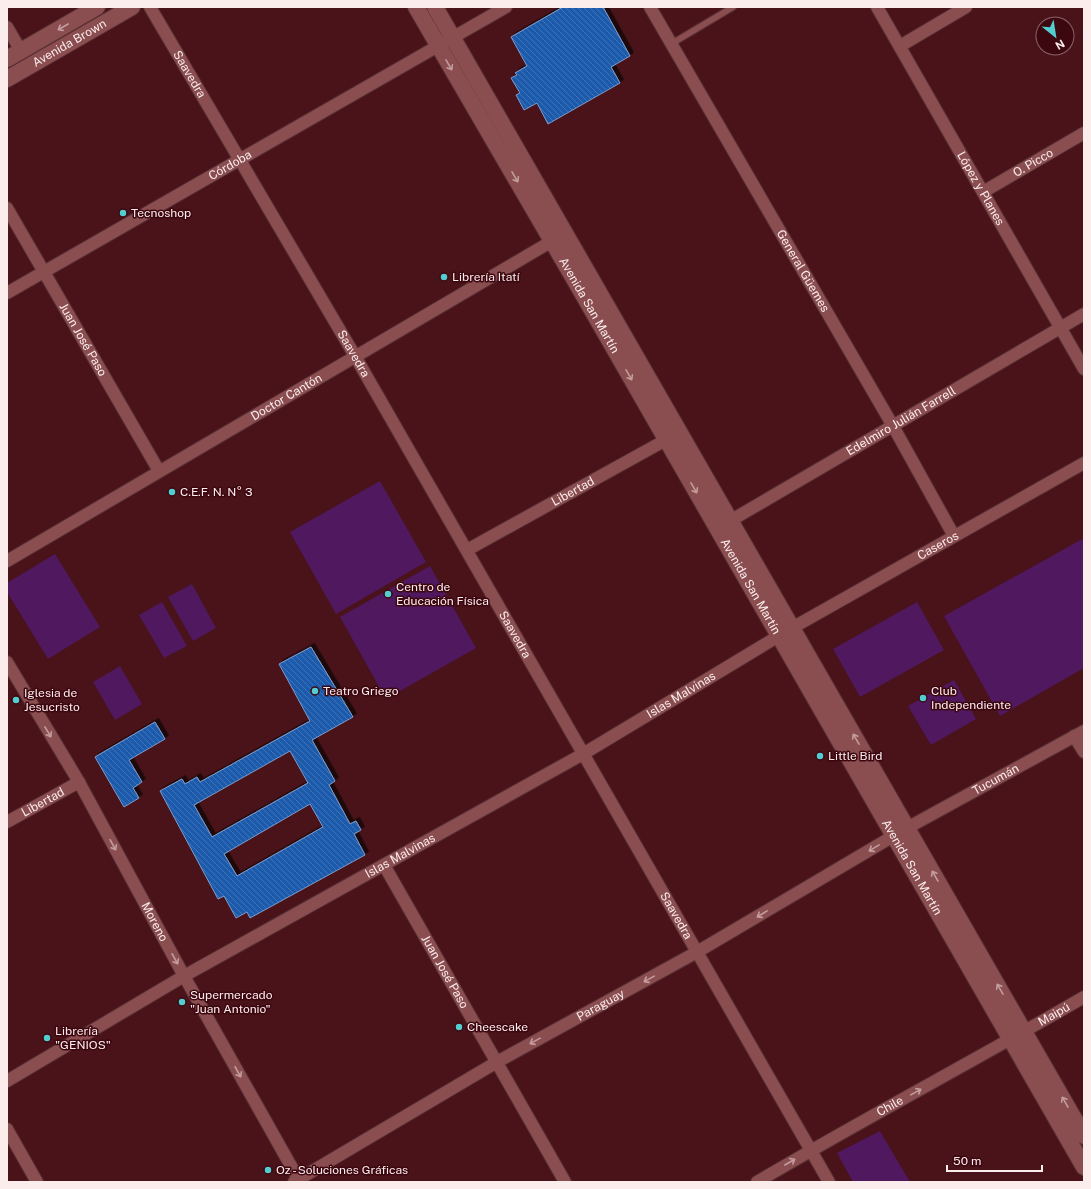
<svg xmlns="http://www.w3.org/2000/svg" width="1091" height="1189" viewBox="0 0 1091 1189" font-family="'Public Sans',sans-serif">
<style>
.park{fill:#4f185f}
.building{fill:url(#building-back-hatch);stroke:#7b9dce;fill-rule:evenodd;filter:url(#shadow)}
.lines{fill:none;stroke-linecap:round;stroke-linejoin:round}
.service-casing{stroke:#562f33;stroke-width:8}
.minor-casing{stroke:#562f33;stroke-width:14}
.secondary-casing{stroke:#562f33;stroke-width:18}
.service{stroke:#8a4d50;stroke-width:6}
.minor{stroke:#8a4d50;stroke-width:12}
.secondary{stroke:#8a4d50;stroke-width:16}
.oneway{stroke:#c39d9e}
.poi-dot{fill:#52cdd0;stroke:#3d0710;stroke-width:1.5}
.labels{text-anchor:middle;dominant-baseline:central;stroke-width:3;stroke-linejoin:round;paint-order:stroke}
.street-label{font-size:12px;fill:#fceded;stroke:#3d0710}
.poi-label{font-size:12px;fill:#fceded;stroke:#3d0710;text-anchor:start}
</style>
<defs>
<pattern id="building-back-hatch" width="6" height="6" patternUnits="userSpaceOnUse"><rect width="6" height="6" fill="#1d5aac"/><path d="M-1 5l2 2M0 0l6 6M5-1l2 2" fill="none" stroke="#3f72b8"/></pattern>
<filter id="shadow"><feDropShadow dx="3.5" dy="-3.5" stdDeviation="0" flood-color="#0009"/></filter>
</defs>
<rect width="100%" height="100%" fill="#491319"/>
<path class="park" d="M380,481L426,562L336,614L290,532Z
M1084,538V668L1000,716L944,616Z
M55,554L100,627L48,659L7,592V583Z
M430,566L476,648L386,699L340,617Z
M192,584L216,628L193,641L168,597Z
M162,602L187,646L164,658L139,615Z
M917,602L944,650L860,697L833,649Z
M120,666L142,704L115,720L93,682Z
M954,680L976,719L931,745L908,706Z
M880,1131L910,1182H853L837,1153Z"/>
<path class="building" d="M563,7H603L630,56L611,67L620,83L548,124L537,103L524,110L516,95L520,93L511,78L517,75L515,73L527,66L511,37Z
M311,647L353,717L312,740L335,781L329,785L350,824L356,821L361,830L354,834L365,855L250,918L247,912L236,918L224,896L218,899L160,791L182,779L185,784L197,777L200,782L310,721L279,664ZM290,751L308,783L212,837L194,805ZM310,804L323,827L237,876L224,854Z
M155,722L165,739L129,760L142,782L133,788L139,798L124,807L95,757Z"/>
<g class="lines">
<defs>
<path id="service" d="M671,44L733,7"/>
<g id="minor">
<path id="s1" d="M150,7L355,356L829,1182"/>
<path id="s2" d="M650,7L893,426L954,536"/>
<path id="s3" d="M877,7L1084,369"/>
<path d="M7,27L21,51"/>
<path d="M900,46L966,7"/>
<path id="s4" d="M983,192L1084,133"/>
<path id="s5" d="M7,208L159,471"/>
<path id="s6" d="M7,293L506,7"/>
<path id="s7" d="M723,525L1084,314"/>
<path id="s8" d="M467,550L673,436"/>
<path id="s9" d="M7,561L559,237"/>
<path id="s10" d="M7,662L79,782L184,976L300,1182"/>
<path d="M1074,736L1084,752"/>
<path id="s11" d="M7,822L79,782"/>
<path id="s12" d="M384,865L565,1182"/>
<path id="s13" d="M7,1081L184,976L583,754L792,628L1084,463"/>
<path d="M7,1129L37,1182"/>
<path id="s14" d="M294,1182L497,1062L697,952L907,828L1084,731"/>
<path id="s15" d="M757,1182C865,1118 976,1060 1084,997"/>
</g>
<g id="secondary">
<path id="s16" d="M416,7L577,284L1084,1167"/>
<path d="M435,7L1084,1136"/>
<path d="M7,59L97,7"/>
<path id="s17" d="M7,79L132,7"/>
</g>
</defs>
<use href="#service" class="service-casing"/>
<use href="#minor" class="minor-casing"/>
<use href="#secondary" class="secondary-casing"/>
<use href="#service" class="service"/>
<use href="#minor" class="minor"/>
<use href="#secondary" class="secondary"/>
</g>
<defs><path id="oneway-shaft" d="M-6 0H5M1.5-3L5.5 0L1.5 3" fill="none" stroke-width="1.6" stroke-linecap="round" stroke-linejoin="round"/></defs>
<g class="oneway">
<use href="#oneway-shaft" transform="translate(63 27) rotate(150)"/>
<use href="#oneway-shaft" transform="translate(449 65) rotate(60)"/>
<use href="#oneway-shaft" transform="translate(515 177) rotate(60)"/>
<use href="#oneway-shaft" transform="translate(629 375) rotate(60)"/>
<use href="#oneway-shaft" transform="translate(694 488) rotate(60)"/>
<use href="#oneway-shaft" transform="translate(48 732) rotate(59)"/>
<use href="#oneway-shaft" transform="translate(856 739) rotate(-120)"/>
<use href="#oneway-shaft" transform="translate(113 845) rotate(61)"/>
<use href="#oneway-shaft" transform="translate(874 848) rotate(149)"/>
<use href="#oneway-shaft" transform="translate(935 876) rotate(-120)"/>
<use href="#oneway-shaft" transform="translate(762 914) rotate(149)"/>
<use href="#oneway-shaft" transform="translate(175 959) rotate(61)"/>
<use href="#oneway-shaft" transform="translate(649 979) rotate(151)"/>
<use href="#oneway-shaft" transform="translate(1000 989) rotate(-120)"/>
<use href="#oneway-shaft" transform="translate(535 1041) rotate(151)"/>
<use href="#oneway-shaft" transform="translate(238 1072) rotate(61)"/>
<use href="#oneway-shaft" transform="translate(916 1092) rotate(-29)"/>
<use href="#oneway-shaft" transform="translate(1065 1102) rotate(-120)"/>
<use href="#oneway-shaft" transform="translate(790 1162) rotate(-30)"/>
</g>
<g class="poi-dot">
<circle cx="123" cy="213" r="4"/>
<circle cx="444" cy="277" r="4"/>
<circle cx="172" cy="492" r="4"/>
<circle cx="388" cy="594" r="4"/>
<circle cx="315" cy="691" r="4"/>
<circle cx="923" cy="698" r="4"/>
<circle cx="16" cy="700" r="4"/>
<circle cx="820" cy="756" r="4"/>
<circle cx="182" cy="1002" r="4"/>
<circle cx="459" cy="1027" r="4"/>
<circle cx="47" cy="1038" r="4"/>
<circle cx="268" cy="1170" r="4"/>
</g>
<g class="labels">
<g class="street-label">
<text stroke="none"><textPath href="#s17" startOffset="72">Avenida Brown</textPath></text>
<text stroke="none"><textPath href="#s1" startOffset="78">Saavedra</textPath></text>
<text stroke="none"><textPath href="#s4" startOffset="58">O. Picco</textPath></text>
<text stroke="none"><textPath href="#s6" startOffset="257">Córdoba</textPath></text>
<text stroke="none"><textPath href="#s3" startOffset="209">López y Planes</textPath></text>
<text stroke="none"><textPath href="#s2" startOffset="305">General Güemes</textPath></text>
<text stroke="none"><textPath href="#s16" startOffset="345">Avenida San Martín</textPath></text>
<text stroke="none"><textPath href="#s5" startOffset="152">Juan José Paso</textPath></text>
<text stroke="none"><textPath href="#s1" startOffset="402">Saavedra</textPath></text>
<text stroke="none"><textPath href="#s9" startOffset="324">Doctor Cantón</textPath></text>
<text stroke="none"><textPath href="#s7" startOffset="206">Edelmiro Julián Farrell</textPath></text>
<text stroke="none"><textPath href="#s8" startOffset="121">Libertad</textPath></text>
<text stroke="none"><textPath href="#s13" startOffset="1074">Caseros</textPath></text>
<text stroke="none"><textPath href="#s16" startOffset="669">Avenida San Martín</textPath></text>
<text stroke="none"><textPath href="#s1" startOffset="726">Saavedra</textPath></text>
<text stroke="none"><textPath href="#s13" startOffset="777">Islas Malvinas</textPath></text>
<text stroke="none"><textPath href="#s14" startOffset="809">Tucumán</textPath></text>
<text stroke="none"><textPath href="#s11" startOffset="41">Libertad</textPath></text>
<text stroke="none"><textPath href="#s13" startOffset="453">Islas Malvinas</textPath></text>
<text stroke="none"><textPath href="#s16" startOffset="993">Avenida San Martín</textPath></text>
<text stroke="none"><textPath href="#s1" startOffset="1050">Saavedra</textPath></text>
<text stroke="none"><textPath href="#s10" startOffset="299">Moreno</textPath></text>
<text stroke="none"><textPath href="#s12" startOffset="123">Juan José Paso</textPath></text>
<text stroke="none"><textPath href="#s14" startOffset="354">Paraguay</textPath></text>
<text stroke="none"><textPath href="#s15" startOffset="341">Maipú</textPath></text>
<text stroke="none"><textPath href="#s15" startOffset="153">Chile</textPath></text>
</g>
<g class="poi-label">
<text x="131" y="213">Tecnoshop</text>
<text x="452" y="277">Librería Itatí</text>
<text x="180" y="492">C.E.F. N. N° 3</text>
<text x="396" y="587">Centro de<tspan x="396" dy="14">Educación Física</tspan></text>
<text x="323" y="691">Teatro Griego</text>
<text x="931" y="691">Club<tspan x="931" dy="14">Independiente</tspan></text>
<text x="24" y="693">Iglesia de<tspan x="24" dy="14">Jesucristo</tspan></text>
<text x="828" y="756">Little Bird</text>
<text x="190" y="995">Supermercado<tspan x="190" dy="14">"Juan Antonio"</tspan></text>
<text x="467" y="1027">Cheescake</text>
<text x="55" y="1031">Librería<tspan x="55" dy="14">"GENIOS"</tspan></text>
<text x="276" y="1170">Oz - Soluciones Gráficas</text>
</g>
</g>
<rect width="1091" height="1189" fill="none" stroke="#fceded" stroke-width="16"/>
<g transform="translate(1055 36) rotate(150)"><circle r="19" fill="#3d0710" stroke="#896368"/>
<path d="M0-3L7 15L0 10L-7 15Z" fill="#52cdd0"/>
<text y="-6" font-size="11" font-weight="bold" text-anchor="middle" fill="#fceded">N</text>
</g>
<path d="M947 1165v6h95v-6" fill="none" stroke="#fceded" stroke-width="2"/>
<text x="953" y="1165" font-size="12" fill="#fceded" stroke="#3d0710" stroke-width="3" paint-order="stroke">50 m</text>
</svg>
